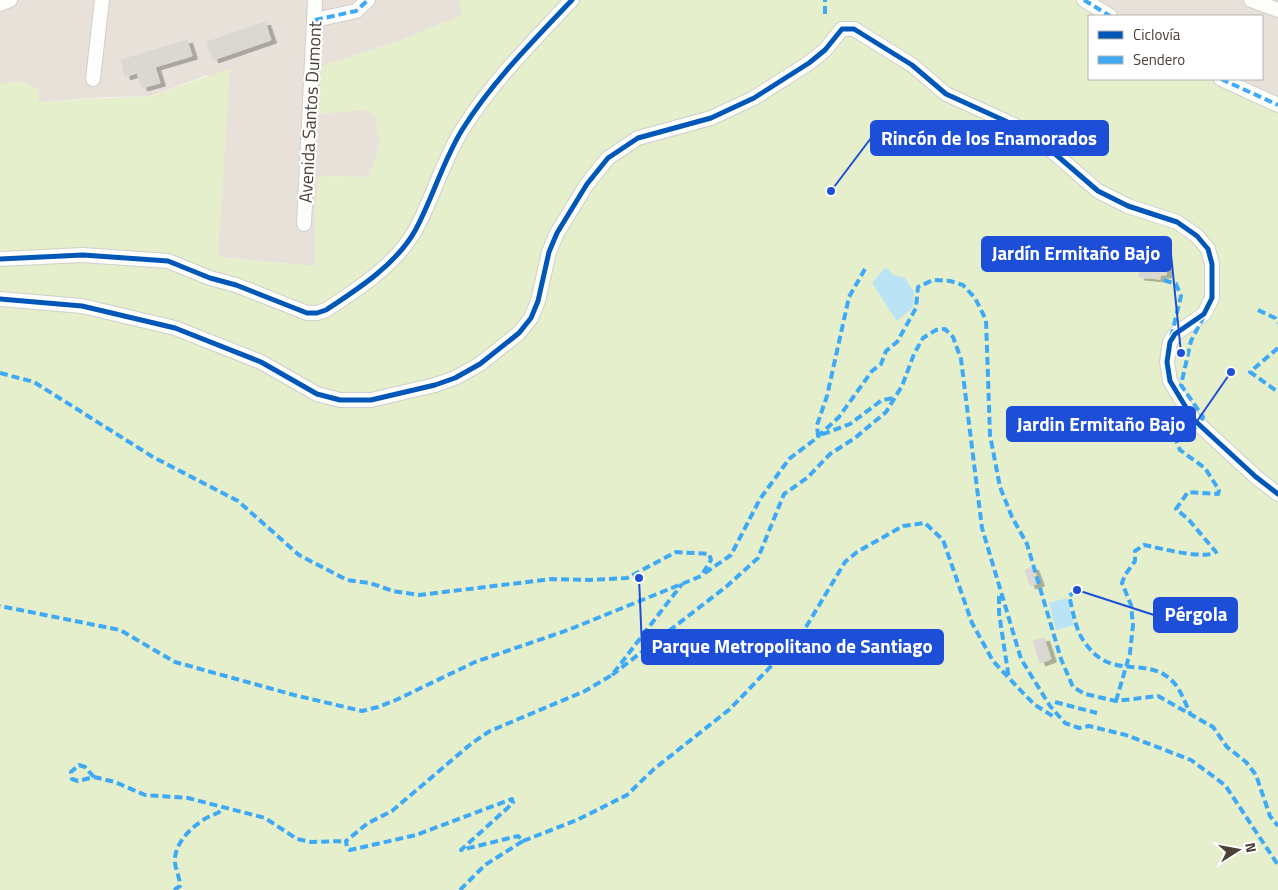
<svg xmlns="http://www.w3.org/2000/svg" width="1278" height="890" viewBox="0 0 1278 890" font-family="'Titillium Web',sans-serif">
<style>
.residential{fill:#e8e1da}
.green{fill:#e5efcb}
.water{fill:#bae3f5}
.building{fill:#dbd7d3;stroke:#dcd7d2;filter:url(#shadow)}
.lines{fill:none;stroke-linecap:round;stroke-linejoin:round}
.minor-casing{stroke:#d1ceca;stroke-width:16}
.minor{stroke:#fdfdfc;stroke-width:14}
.quiet{stroke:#3fa9f5;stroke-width:4;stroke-dasharray:8 4;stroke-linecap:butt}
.cycleway-casing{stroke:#fff;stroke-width:8}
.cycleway{stroke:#0057b8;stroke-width:5}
.labels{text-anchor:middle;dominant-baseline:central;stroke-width:4.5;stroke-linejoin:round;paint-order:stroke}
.street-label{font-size:18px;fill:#4b4137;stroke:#fff}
.leader{fill:none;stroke:#1d4ed8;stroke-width:2}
.callout-dot{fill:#1d4ed8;stroke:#fff;stroke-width:2}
.callout{fill:#1d4ed8;stroke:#1d4ed8;stroke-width:2}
.callout-label{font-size:19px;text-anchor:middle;font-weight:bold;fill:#fff}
</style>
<defs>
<filter id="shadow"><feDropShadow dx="5.5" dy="3" stdDeviation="0" flood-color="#0004"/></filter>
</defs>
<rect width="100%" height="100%" fill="#f3f0ed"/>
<path class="residential" d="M0,0H459L463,15L401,40L367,110L376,117V129L381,141L369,177L319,176L315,215V266L218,257L207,75L151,96L105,97L0,105Z
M1094,0H1278V101L1231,79H1262V16H1122Z"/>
<path class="green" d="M459,0H1094L1122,16H1089V79H1231L1278,101V890H0V84C16,81 26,79 39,91L38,102L151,96L230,69L218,257L315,266V215L319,176L369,177L381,141L376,129V118L367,110L318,114L322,66L401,40L462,15Z"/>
<path class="water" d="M886,267L893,275L905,278L914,292L913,307L897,321L872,283Z
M1067,598L1074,625L1056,630L1049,603Z"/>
<path class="building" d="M265,22L271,40L213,60L207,42Z
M187,40L192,56L155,67L160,83L142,88L137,73L125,77L121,60Z
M1140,258L1167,261L1166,275H1160V279L1139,277Z
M1033,567L1039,583L1030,586L1025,570Z
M1044,638L1051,659L1040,663L1033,641Z"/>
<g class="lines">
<defs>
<path id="minor" d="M1084,0L1110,16
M1251,0L1278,10
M0,4L10,0
M315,20L356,11L368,0
M93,79L102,0
M1221,79L1278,105
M304,224L315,0
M0,259L83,255L168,261L210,278L236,285L307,313H317L326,310C358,289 397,264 416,229C433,197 443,161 462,130C492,82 533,41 572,0
M0,299L82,306L175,328L261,362L317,394L340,400H371L435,385L455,378L480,364L519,333L531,318L538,301L549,252L557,233L587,184L608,158L638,138L711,118L754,98L809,63L825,50L842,29H854L912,65L946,94L1012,124L1039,140L1098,191L1128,206L1177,222L1197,236L1208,249L1212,264V298L1204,314L1175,334L1170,342L1167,362L1170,381L1193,419L1256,477L1278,494"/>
</defs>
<use href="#minor" class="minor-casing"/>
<use href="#minor" class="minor"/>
<path class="quiet" d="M1084,0L1110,16
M825,14V0
M315,20L356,11L368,0
M1221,79L1278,105
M865,269L849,297L827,396L817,425L818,436L850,424L882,400L894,398
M1164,280L1176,284L1181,296L1171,337
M1258,310L1275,318L1278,323
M1278,348L1250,372L1278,392
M0,373L34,382L153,457L238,501L299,555L347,580L370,583L393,591L419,595L552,579L590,580L627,578L676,552L709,554L711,560L701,576L694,579L568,630L475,662L396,700L378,707L362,711L294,695L175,662L120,630L0,606
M705,573L731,555L760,499L789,459L814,440L839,417L872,371L881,364L886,351L897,342L916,308L918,287L933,280L950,281L963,285L975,298L986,320L990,435L1000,487L1012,517L1027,544L1061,659L1073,687L1085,694L1116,701L1158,696L1213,727L1227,747L1246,762L1256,775L1270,816L1278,826
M1076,591L1069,596C1073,610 1075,628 1083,640C1112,685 1148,652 1175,684C1182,693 1186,705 1191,715
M999,596V613L1009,679
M612,675L727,586L758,558L784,494L807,478L830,454L855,438L886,412L902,386L914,354L923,338L936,330L945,329L953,337L961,359L982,528L1021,659L1050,706L1065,723L1079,728L1089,726L1126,735L1191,760L1225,785L1278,865
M1116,701L1130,653L1133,625L1131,605L1122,583L1125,575L1135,561V551L1144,545C1159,548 1205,560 1216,552L1189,520L1176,509L1188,492L1218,494L1219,490L1205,468L1180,450L1176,440L1199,425L1203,417L1181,385L1191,341L1204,316
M1055,702L1097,713
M94,777L85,767L79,765L71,772L72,779L78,781L94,777L115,782L145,795L188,798L265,818L297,839L311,842L346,841
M523,841L577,820L627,795L654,769L730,709L795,641L806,627L845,562L857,552L903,526L925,523L943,540L972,623L993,661L1024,694L1035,705L1056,718
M174,890L180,886C180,878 176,871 175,863C173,843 194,824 210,816C216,813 219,814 223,808
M460,890L485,865L523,841L518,836L461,850L513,803L512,799L416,835L350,850L347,848L346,841L368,823L392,811L472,743L490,731L585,691L612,675L682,584"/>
<defs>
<path id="cycleway" d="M0,259L83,255L168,261L210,278L236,285L307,313H317L326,310C358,289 397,264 416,229C433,197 443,161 462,130C492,82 533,41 572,0
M0,299L82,306L175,328L261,362L317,394L340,400H371L435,385L455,378L480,364L519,333L531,318L538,301L549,252L557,233L587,184L608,158L638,138L711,118L754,98L809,63L825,50L842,29H854L912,65L946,94L1012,124L1039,140L1098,191L1128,206L1177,222L1197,236L1208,249L1212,264V298L1204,314L1175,334L1170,342L1167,362L1170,381L1193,419L1256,477L1278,494"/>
</defs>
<use href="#cycleway" class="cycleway-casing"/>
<use href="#cycleway" class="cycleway"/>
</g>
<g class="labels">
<g class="street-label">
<text transform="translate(310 112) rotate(-87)">Avenida Santos Dumont</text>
</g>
</g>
<path class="leader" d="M831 191L871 138M1181 353L1171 254M1231 372L1195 424M1077 590L1154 615M639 578L642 647"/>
<g class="callout-dot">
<circle cx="831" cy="191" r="5"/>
<circle cx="1181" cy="353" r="5"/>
<circle cx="1231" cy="372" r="5"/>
<circle cx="1077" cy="590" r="5"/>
<circle cx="639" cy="578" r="5"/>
</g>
<g class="callout">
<rect x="871" y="121" width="237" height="34" rx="5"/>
<rect x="982" y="237" width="189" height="34" rx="5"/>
<rect x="1007" y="407" width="188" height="34" rx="5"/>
<rect x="1154" y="598" width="83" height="34" rx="5"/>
<rect x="642" y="630" width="301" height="34" rx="5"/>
</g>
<g class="callout-label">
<text x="989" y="145">Rincón de los Enamorados</text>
<text x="1076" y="260">Jardín Ermitaño Bajo</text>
<text x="1101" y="431">Jardin Ermitaño Bajo</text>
<text x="1196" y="621">Pérgola</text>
<text x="792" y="653">Parque Metropolitano de Santiago</text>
</g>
<rect x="1088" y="15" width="175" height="65" fill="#ffffff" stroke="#b7b3af"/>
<rect x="1098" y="31" width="25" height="8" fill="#0057b8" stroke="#b7b3af"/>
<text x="1133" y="40" font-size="15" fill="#4b4137">Ciclovía</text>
<rect x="1098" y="56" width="25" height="8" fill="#3fa9f5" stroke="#b7b3af"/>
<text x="1133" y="65" font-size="15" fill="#4b4137">Sendero</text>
<g transform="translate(1238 850) rotate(79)" stroke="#ffffff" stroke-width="4" paint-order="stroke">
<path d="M0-4L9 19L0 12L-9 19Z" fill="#4b4137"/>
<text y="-8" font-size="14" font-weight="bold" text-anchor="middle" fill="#4b4137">N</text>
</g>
</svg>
